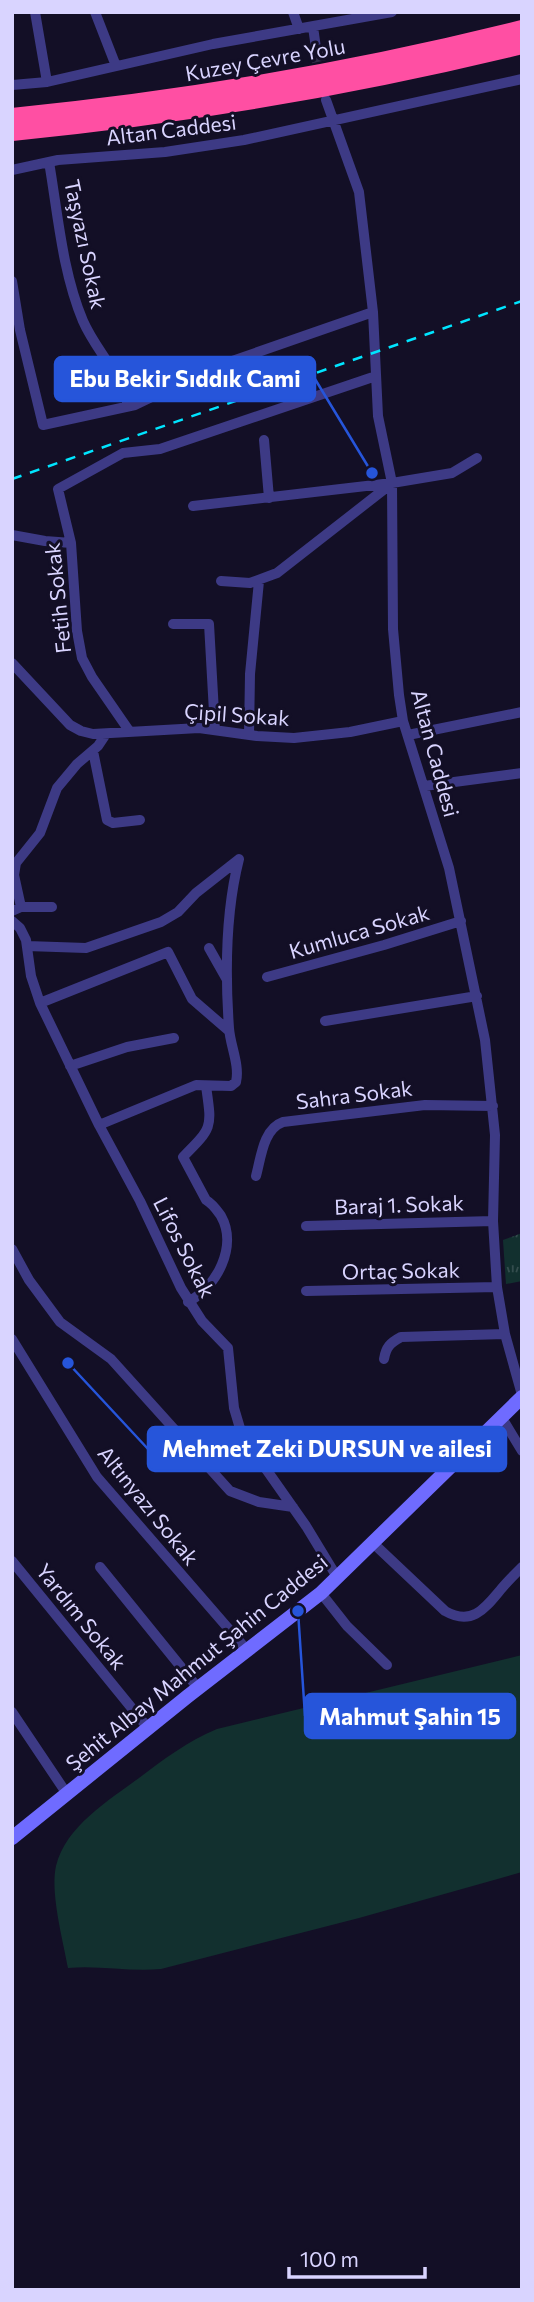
<svg xmlns="http://www.w3.org/2000/svg" width="534" height="2302" viewBox="0 0 534 2302" font-family="Commissioner,sans-serif">
<style>
.green{fill:#12302f}
.park{fill:url(#park-tufts)}
.lines{fill:none;stroke-linecap:round;stroke-linejoin:round}
.secondary-tunnel{stroke:#312d47;stroke-width:14;stroke-dasharray:14 7;stroke-linecap:butt}
.street{stroke:#3d3a85;stroke-width:10}
.secondary{stroke:#6f6bff;stroke-width:14}
.highway{stroke:#ff4fa3;stroke-width:18}
.rail{stroke:#00e5ff;stroke-width:2.5;stroke-dasharray:10 9;stroke-linecap:butt}
.labels{text-anchor:middle;dominant-baseline:central;stroke-width:6;stroke-linejoin:round;paint-order:stroke}
.street-label{font-size:21px;fill:#d9d4ff;stroke:#130f26}
.leader{fill:none;stroke:#2655da;stroke-width:2.5}
.callout-dot{fill:#2655da;stroke:#130f26;stroke-width:2.5}
.callout{fill:#2655da;stroke:#2655da;stroke-width:2.5}
.callout-label{font-size:23px;text-anchor:middle;font-weight:bold;fill:#fff}
</style>
<defs>
<pattern id="park-tufts" width="24" height="20" patternUnits="userSpaceOnUse" patternTransform="scale(1.75)"><rect width="24" height="20" fill="#12302f"/><path d="M3 7l-1-3M5 7V3M7 7l1-3M15 17l-1-3M17 17v-4M19 17l1-3" fill="none" stroke="#344d4e"/></pattern>
</defs>
<rect width="100%" height="100%" fill="#130f26"/>
<path class="green" d="M522,1655V1872L359,1918L161,1969C130,1972 99,1965 68,1968C63,1940 50,1893 56,1866C66,1826 108,1801 139,1778C164,1759 188,1741 217,1729Z"/>
<path class="park" d="M522,1233V1281L506,1284L503,1240Z"/>
<g class="lines">
<path class="secondary-tunnel" d="M316,48L323,81"/>
<path class="street" d="M35,12L47,82
M95,12L116,66
M293,12L299,29
M313,27L316,48
M12,85L47,82L213,44L392,12
M326,100L359,192L373,312L378,416L392,483L393,629L399,695L403,721L449,868L485,1040L495,1135L493,1221L497,1287L505,1334L522,1395
M49,162C58,214 62,271 83,321C96,351 121,373 128,406
M12,170L58,160L165,152L244,140L522,79
M12,281L20,330L43,425L135,405L212,368L373,312
M264,440L269,498
M193,506L392,483L452,473L477,458
M12,535L45,541L71,543
M221,581L250,583L277,573L391,484
M173,624H209L215,730
M12,663L70,725L81,731L93,734L199,728L257,736L294,738L350,732L403,721
M130,732L92,677L82,658L77,631L71,543L58,489L123,453L160,449L376,376
M249,735L250,674L259,581
M408,735L522,712
M93,751L107,820L113,823L140,820
M424,786L522,773
M21,907L14,875L16,863L40,833L57,788L77,764L98,746L106,734
M12,911L21,907H52
M12,921L20,928L26,940L31,976L40,1003L99,1125L140,1201L181,1288L202,1321L228,1348L234,1408L242,1435L306,1526L337,1577
M27,946L86,948L161,922L178,912L196,893L238,860
M209,948L226,978
M267,977L384,945L461,921
M40,1003L168,952L192,999L229,1031
M325,1021L477,996
M70,1066L127,1047L174,1038
M99,1125L196,1085L231,1086L236,1082C240,1065 230,1045 229,1028C225,972 225,914 239,859
M256,1176C261,1158 263,1129 283,1122L425,1105L493,1106
M306,1226L493,1221
M12,1249L29,1280L60,1322L111,1359L230,1491L259,1502L293,1507
M306,1291L497,1287
M188,1302C217,1287 238,1246 221,1216C216,1209 213,1204 206,1200L183,1157C213,1127 212,1128 206,1086
M12,1339L97,1477L247,1650
M384,1359C386,1347 390,1343 401,1337L505,1334
M502,1418L522,1451
M373,1543L445,1611C473,1627 486,1607 502,1588C508,1581 515,1574 522,1567
M12,1561L148,1728
M100,1567L198,1688
M321,1593L347,1626L387,1665
M12,1712L67,1794"/>
<path class="secondary" d="M12,1838L188,1696L321,1593L522,1397"/>
<path class="highway" d="M12,117C184,100 354,71 522,29
M12,132C184,115 354,86 522,45"/>
<path class="rail" d="M12,479L522,301"/>
</g>
<g class="labels">
<g class="street-label">
<text transform="translate(265 59) rotate(-10)">Kuzey Çevre Yolu</text>
<text transform="translate(171 129) rotate(-7)">Altan Caddesi</text>
<text transform="translate(86 244) rotate(78)">Taşyazı Sokak</text>
<text transform="translate(57 598) rotate(-96)">Fetih Sokak</text>
<text transform="translate(237 714) rotate(4)">Çipil Sokak</text>
<text transform="translate(436 753) rotate(75)">Altan Caddesi</text>
<text transform="translate(359 931) rotate(-16)">Kumluca Sokak</text>
<text transform="translate(354 1094) rotate(-7)">Sahra Sokak</text>
<text transform="translate(399 1204) rotate(-2)">Baraj 1. Sokak</text>
<text transform="translate(185 1247) rotate(63)">Lifos Sokak</text>
<text transform="translate(401 1270) rotate(-1)">Ortaç Sokak</text>
<text transform="translate(149 1505) rotate(51)">Altınyazı Sokak</text>
<text transform="translate(82 1616) rotate(51)">Yardım Sokak</text>
<text transform="translate(196 1662) rotate(-39)">Şehit Albay Mahmut Şahin Caddesi</text>
</g>
</g>
<path class="leader" d="M372 473L315 379M68 1363L148 1449M298 1611L305 1716"/>
<g class="callout-dot">
<circle cx="372" cy="473" r="7"/>
<circle cx="68" cy="1363" r="7"/>
<circle cx="298" cy="1611" r="7"/>
</g>
<g class="callout">
<rect x="55" y="357" width="260" height="44" rx="7"/>
<rect x="148" y="1427" width="358" height="44" rx="7"/>
<rect x="305" y="1694" width="210" height="44" rx="7"/>
</g>
<g class="callout-label">
<text x="185" y="387">Ebu Bekir Sıddık Cami</text>
<text x="327" y="1457">Mehmet Zeki DURSUN ve ailesi</text>
<text x="410" y="1725">Mahmut Şahin 15</text>
</g>
<rect width="534" height="2302" fill="none" stroke="#d9d4ff" stroke-width="28"/>
<path d="M289 2267v10h136v-10" fill="none" stroke="#d9d4ff" stroke-width="3.5"/>
<text x="300" y="2267" font-size="21" fill="#d9d4ff" stroke="#130f26" stroke-width="5" paint-order="stroke">100 m</text>
</svg>
